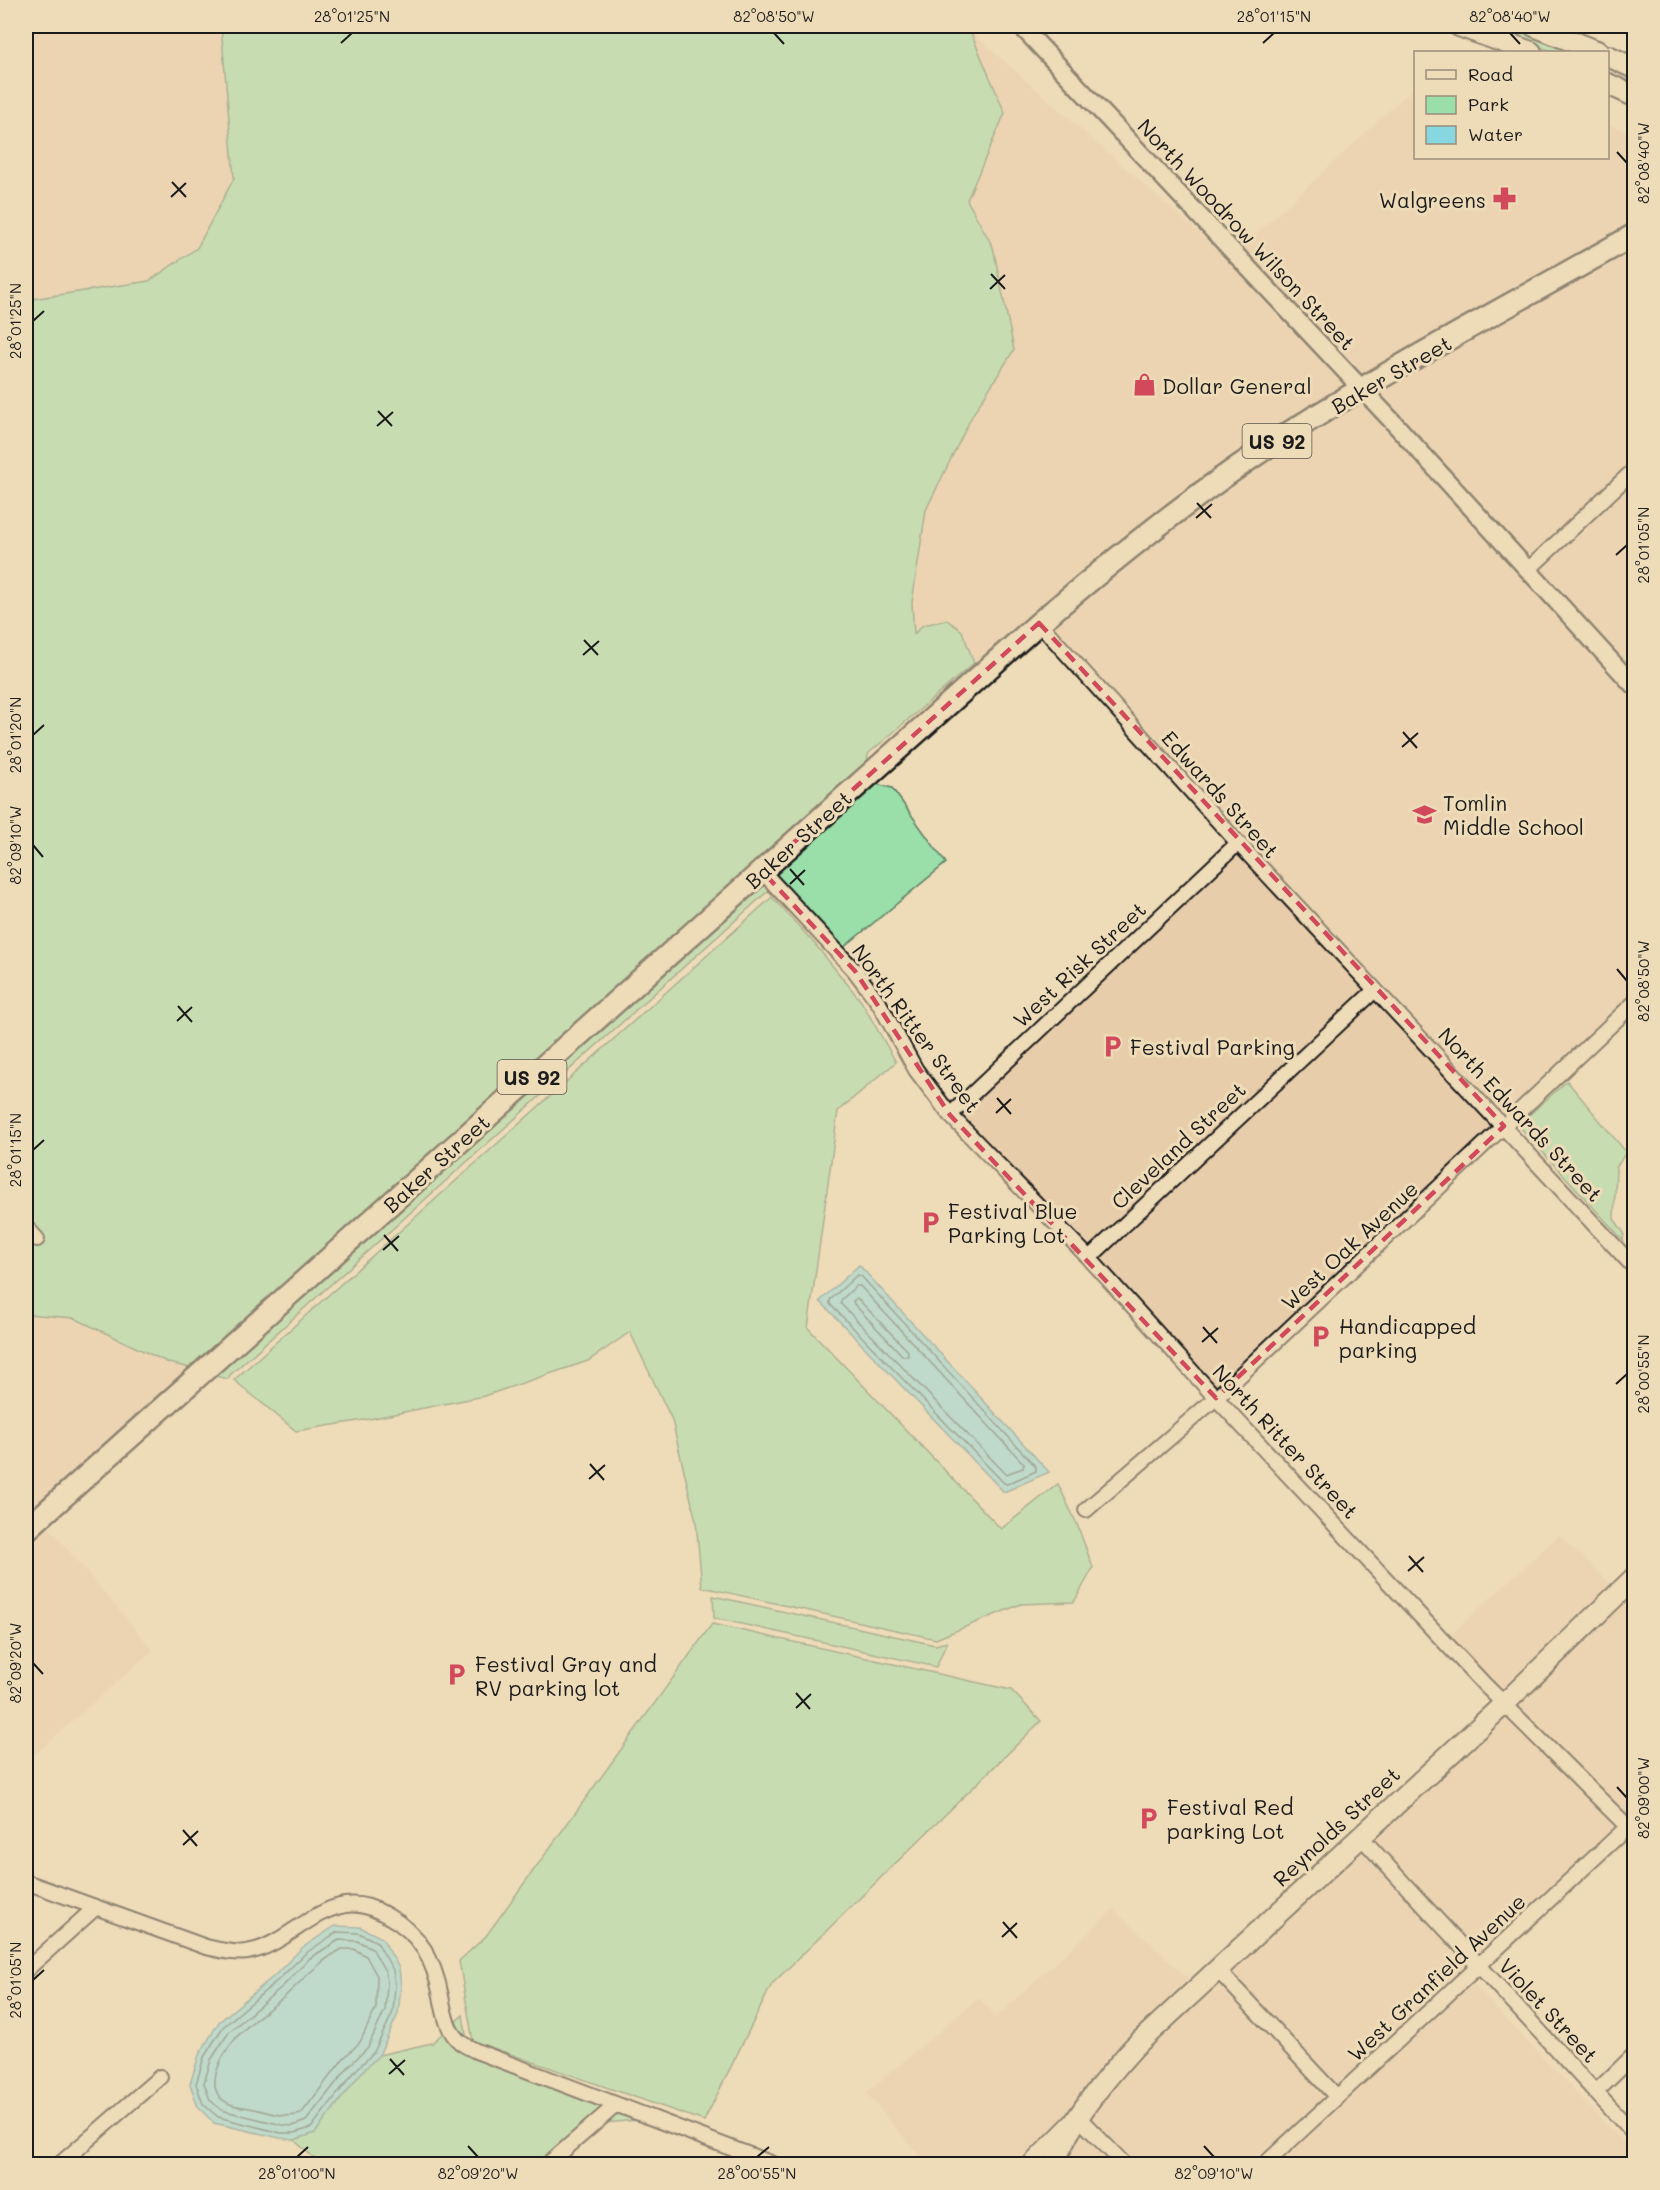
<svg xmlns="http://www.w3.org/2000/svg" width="1660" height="2190" viewBox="0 0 1660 2190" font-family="Mali,sans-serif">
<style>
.built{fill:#e8cdab}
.green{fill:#9adea9;stroke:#5b7d62;stroke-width:1.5}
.water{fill:#86d7df;stroke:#5c8c91;stroke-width:1.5}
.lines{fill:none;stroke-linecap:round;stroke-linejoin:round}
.shore{stroke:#46676a;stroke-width:1.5}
.minor-casing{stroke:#1c1c1c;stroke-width:18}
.tertiary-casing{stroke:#1c1c1c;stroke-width:21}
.secondary-casing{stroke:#1c1c1c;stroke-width:24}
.primary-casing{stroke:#1c1c1c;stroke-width:26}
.minor{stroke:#eedbb8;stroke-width:14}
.tertiary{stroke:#eedbb8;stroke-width:16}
.secondary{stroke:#eedbb8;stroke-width:20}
.primary{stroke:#eedbb8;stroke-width:21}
.marked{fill:none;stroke:#d1495b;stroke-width:4.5;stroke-dasharray:12 8;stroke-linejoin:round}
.ticks{fill:none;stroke:#1c1c1c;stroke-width:2}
.labels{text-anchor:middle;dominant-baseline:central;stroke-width:6;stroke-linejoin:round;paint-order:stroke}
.shield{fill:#eedbb8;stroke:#5b554b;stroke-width:1.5}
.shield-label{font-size:20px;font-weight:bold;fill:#1c1c1c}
.poi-label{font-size:21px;fill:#1c1c1c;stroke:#eedbb8;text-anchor:start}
.street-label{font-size:21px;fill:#1c1c1c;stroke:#eedbb8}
.neatline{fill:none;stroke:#1c1c1c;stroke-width:2}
.ticks-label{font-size:15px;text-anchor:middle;fill:#1c1c1c}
</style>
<rect width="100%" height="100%" fill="#eedbb8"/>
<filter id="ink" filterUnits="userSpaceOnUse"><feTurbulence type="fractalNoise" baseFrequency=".0167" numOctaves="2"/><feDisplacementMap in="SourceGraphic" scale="12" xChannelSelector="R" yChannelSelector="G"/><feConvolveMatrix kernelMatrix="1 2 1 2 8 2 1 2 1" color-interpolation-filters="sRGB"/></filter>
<g filter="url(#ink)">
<path class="built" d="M26,26H221L234,178L197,248L149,281L26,300Z
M970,31L1223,254L1350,387L999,648L974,663L962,631L914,635L912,603L926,510L974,414L1014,350L993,247L967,200L1005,113Z
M1415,87L1416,158H1608V124L1634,135V226L1362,379L1239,250Z
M1634,244V460L1529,558L1373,391Z
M1362,389L1529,569L1634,470V1004L1504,1126L1039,623Z
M1238,854L1365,989L1089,1247L960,1116Z
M1376,1001L1494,1125L1216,1387L1099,1259Z
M26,1314L74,1318L169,1363L194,1369L26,1520Z
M45,1523L153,1650L26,1762V1541Z
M1559,1535L1614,1587L1503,1694L1448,1637Z
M1634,1589V1823L1514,1705Z
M1504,1715L1634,1843L1630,1839L1490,1967L1370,1837Z
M1360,1846L1480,1977L1473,1984L1634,2153V2164H1062L1084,2121L1139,2053Z
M1114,1909L1191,1982L1046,2164H927L866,2093L979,1998L996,2017Z"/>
<path class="green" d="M221,26H968L1005,113L967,200L993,247L1014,350L973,414L926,510L912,603L914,634L923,625L947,620L962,631L974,663L868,754L867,767L194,1369L169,1363L74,1318L26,1314V300L149,281L197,248L234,178Z
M1485,26H1513L1579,52H1559L1546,49Z
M874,781L876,784L892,788L946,863L843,948L773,872Z
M763,881L772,891L767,892L230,1375L228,1379L211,1375Z
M772,897L814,943L861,1001L896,1062L838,1111L808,1328L1001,1529L1058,1484L1077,1524L1093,1568L1074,1602L1021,1604L936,1639L702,1587L696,1521L672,1420L630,1332L588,1361L484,1396L364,1420L296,1431L234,1380Z
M1567,1081L1626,1152L1616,1168L1614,1219L1624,1233L1623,1240L1518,1125Z
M713,1596L935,1645L947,1642L936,1667L714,1618Z
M712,1624L1011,1690L1041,1721L772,1984L704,2121L473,2041L459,1961L486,1936Z
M463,2015L467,2041L472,2047L673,2117L604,2123L554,2164H321L294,2140L315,2133L360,2074L379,2055L432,2043Z"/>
<path class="water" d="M859,1265L1049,1472L1004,1492L820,1301Z
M335,1926L360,1927L382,1938L399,1968L401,1986L398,2014L379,2055L360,2074L315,2133L294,2140L280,2138L214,2123L198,2107L190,2084L199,2055L219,2022L274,1976L302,1948Z"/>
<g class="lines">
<path class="shore" d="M857,1275L861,1276L1036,1467V1471L1007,1484L1004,1483L830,1304V1300Z
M856,1286H860L1024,1464L1023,1468L1006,1474L841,1304V1300Z
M857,1298L908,1351V1356H903L854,1304L853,1301Z
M337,1932L359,1933L377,1942L393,1970L395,1986L393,2012L374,2052L356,2070L311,2128L294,2133H281L218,2117L203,2104L196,2084L204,2057L223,2027L278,1980L306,1953Z
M339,1940L357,1941L372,1948L386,1973L387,1986L385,2010L368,2047L350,2065L306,2121L293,2126L282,2125L221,2110L210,2100L204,2083L211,2060L229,2032L283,1986L310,1958Z
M342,1949H354L366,1956L377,1976L376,2008L360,2042L343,2059L301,2114C281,2120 263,2109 243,2107C197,2102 217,2060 236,2038C248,2023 267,2011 282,1999C302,1981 318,1962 342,1949Z"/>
<defs>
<path id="minor" d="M1529,569L1634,470
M1039,623L1238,843L1634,1267
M762,871L855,971L879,1003L916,1070L950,1115L1089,1258L1216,1398L1485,1685L1634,1833
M950,1115L1238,843
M26,1227L37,1239
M1089,1258L1375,990
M1086,1510L1216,1398L1634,1003
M1360,1836L1634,2134
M26,1882L206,1947C219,1950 234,1954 247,1952C282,1947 309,1911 345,1905C362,1903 374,1908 388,1916C421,1934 434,1961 441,1996C444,2012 447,2031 460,2042C465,2046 471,2048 476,2051L773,2164
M1217,1969L1337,2097
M26,1970L95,1908
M1596,2092L1634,2055
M60,2164L160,2077
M548,2164L616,2105
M1029,2164L1077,2116L1124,2164
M1265,2164L1634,1821"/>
<path id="tertiary" d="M1021,26L1393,422L1634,686"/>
<path id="secondary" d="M1459,26L1531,52
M1534,26L1599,52
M1608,56L1634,68
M1608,84L1634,96
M1054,2164C1071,2119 1102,2083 1134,2047L1503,1705L1634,1578"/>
<path id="primary" d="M26,1530L1039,623C1117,557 1197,492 1284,436C1398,364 1517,302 1634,235"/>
</defs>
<use href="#minor" class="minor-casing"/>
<use href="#tertiary" class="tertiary-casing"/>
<use href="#secondary" class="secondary-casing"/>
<use href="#primary" class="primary-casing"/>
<use href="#minor" class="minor"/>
<use href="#tertiary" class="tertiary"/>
<use href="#secondary" class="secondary"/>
<use href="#primary" class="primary"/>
</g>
</g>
<path d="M0 0H1660V2190H0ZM1039,623L1504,1126L1216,1398L950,1115L855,971L762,871Z" fill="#eedbb8" fill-opacity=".55" fill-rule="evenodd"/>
<path class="marked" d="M1039,623L1504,1126L1216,1398L950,1115L855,971L762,871Z"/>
<path class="ticks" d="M774,33L784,44M1510,33L1520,44M341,43L352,33M1263,43L1274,33M1617,152L1627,163M172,182L186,197M171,197L186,183M991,274L1005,289M990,289L1005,275M33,321L44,311M378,411L392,426M377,426L393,412M1197,503L1211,518M1196,518L1212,504M1616,555L1627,545M584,640L598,655M583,655L599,641M1403,732L1417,748M33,735L44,725M1402,747L1418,733M33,845L43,857M790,869L804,885M790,884L805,870M1617,969L1627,981M178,1006L192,1022M177,1021L192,1007M997,1098L1011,1114M996,1113L1011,1099M33,1150L44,1140M384,1235L398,1251M383,1250L399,1236M1203,1327L1217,1343M1202,1342L1218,1328M1616,1384L1627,1374M590,1464L604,1480M589,1479L605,1465M1409,1556L1423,1572M1408,1571L1424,1557M33,1663L43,1674M796,1693L810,1709M796,1708L811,1694M1617,1787L1627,1798M183,1830L197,1846M183,1845L198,1831M1003,1922L1017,1938M1002,1937L1017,1923M33,1980L44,1970M390,2059L404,2075M389,2074L405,2060M468,2146L478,2157M1204,2146L1214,2157M297,2157L308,2147M757,2157L769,2147"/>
<defs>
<symbol id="pharmacy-bare" viewBox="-9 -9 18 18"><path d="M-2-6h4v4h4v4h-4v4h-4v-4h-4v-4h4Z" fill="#d1495b" stroke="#eedbb8" stroke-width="2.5" paint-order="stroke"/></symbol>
<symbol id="shop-bare" viewBox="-9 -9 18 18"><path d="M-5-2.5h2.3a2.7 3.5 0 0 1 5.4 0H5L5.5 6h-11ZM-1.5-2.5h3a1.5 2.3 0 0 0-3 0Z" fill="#d1495b" stroke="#eedbb8" stroke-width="2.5" paint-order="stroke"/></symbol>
<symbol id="school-bare" viewBox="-9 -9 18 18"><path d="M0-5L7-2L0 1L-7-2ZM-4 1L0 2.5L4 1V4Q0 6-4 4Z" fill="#d1495b" stroke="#eedbb8" stroke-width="2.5" paint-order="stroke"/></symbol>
<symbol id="parking-bare" viewBox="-9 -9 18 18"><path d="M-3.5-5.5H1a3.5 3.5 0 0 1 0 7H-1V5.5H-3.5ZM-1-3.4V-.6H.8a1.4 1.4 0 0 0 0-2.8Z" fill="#d1495b" stroke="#eedbb8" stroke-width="2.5" paint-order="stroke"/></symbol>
</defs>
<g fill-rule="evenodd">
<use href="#pharmacy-bare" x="1488" y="182" width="33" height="33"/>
<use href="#shop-bare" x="1128" y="368" width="33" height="33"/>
<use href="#school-bare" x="1408" y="798" width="33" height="33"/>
<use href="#parking-bare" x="1096" y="1030" width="33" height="33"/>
<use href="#parking-bare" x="914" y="1206" width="33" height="33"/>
<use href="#parking-bare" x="1304" y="1320" width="33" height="33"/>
<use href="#parking-bare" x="440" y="1658" width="33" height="33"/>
<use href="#parking-bare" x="1132" y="1802" width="33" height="33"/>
</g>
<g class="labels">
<g class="shield">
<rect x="1242.5" y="424" width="69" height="34" rx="4.5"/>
<rect x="497.5" y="1060" width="69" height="34" rx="4.5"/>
</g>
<g class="shield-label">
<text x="1277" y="441">US 92</text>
<text x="532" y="1077">US 92</text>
</g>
<g class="poi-label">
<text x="1486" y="199" text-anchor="end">Walgreens</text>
<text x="1162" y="385">Dollar General</text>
<text x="1443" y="802">Tomlin<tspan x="1443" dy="24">Middle School</tspan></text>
<text x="1130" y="1046">Festival Parking</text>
<text x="948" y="1210">Festival Blue<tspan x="948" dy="24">Parking Lot</tspan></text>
<text x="1339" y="1325">Handicapped<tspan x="1339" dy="24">parking</tspan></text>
<text x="475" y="1663">Festival Gray and<tspan x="475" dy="24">RV parking lot</tspan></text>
<text x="1167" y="1806">Festival Red<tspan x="1167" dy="24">parking Lot</tspan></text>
</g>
<g class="street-label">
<text transform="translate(1247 234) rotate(47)">North Woodrow Wilson Street</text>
<text transform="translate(1391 374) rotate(-30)">Baker Street</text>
<text transform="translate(1221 794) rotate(48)">Edwards Street</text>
<text transform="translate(798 839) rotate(-42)">Baker Street</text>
<text transform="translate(1079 964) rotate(-43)">West Risk Street</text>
<text transform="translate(917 1028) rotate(54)">North Ritter Street</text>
<text transform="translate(1521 1114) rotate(47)">North Edwards Street</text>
<text transform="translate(1178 1145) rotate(-43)">Cleveland Street</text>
<text transform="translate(436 1163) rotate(-42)">Baker Street</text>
<text transform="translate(1349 1245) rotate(-43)">West Oak Avenue</text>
<text transform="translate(1286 1441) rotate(47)">North Ritter Street</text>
<text transform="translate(1336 1826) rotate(-43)">Reynolds Street</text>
<text transform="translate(1436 1977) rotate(-43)">West Granfield Avenue</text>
<text transform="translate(1549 2010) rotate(47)">Violet Street</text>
</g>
</g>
<rect width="1660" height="2190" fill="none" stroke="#eedbb8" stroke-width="66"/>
<rect x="1414" y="51" width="195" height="108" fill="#eedbb8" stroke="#9a8f7a" stroke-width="1.5"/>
<rect x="1426" y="70" width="30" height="9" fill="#eedbb8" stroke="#9a8f7a" stroke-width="1.5"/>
<text x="1468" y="81" font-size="18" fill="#1c1c1c">Road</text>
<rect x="1426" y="96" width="30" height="18" fill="#9adea9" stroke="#9a8f7a" stroke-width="1.5"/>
<text x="1468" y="111" font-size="18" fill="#1c1c1c">Park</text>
<rect x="1426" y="126" width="30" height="18" fill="#86d7df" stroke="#9a8f7a" stroke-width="1.5"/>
<text x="1468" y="141" font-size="18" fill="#1c1c1c">Water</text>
<rect x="33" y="33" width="1594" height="2124" class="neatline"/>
<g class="ticks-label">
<text x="352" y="22">28°01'25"N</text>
<text x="774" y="22">82°08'50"W</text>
<text x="1274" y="22">28°01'15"N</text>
<text x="1510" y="22">82°08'40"W</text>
<text transform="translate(1644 163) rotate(-90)" y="5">82°08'40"W</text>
<text transform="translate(16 321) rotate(-90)" y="5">28°01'25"N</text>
<text transform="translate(1644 545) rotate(-90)" y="5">28°01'05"N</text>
<text transform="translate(16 735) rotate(-90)" y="5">28°01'20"N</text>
<text transform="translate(16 845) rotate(-90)" y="5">82°09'10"W</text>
<text transform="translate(1644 981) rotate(-90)" y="5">82°08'50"W</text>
<text transform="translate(16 1150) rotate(-90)" y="5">28°01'15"N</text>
<text transform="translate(1644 1374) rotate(-90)" y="5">28°00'55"N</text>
<text transform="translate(16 1663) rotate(-90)" y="5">82°09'20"W</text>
<text transform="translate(1644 1798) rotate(-90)" y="5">82°09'00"W</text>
<text transform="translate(16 1980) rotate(-90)" y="5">28°01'05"N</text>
<text x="297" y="2179">28°01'00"N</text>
<text x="478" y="2179">82°09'20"W</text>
<text x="757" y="2179">28°00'55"N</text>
<text x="1214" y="2179">82°09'10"W</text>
</g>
</svg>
